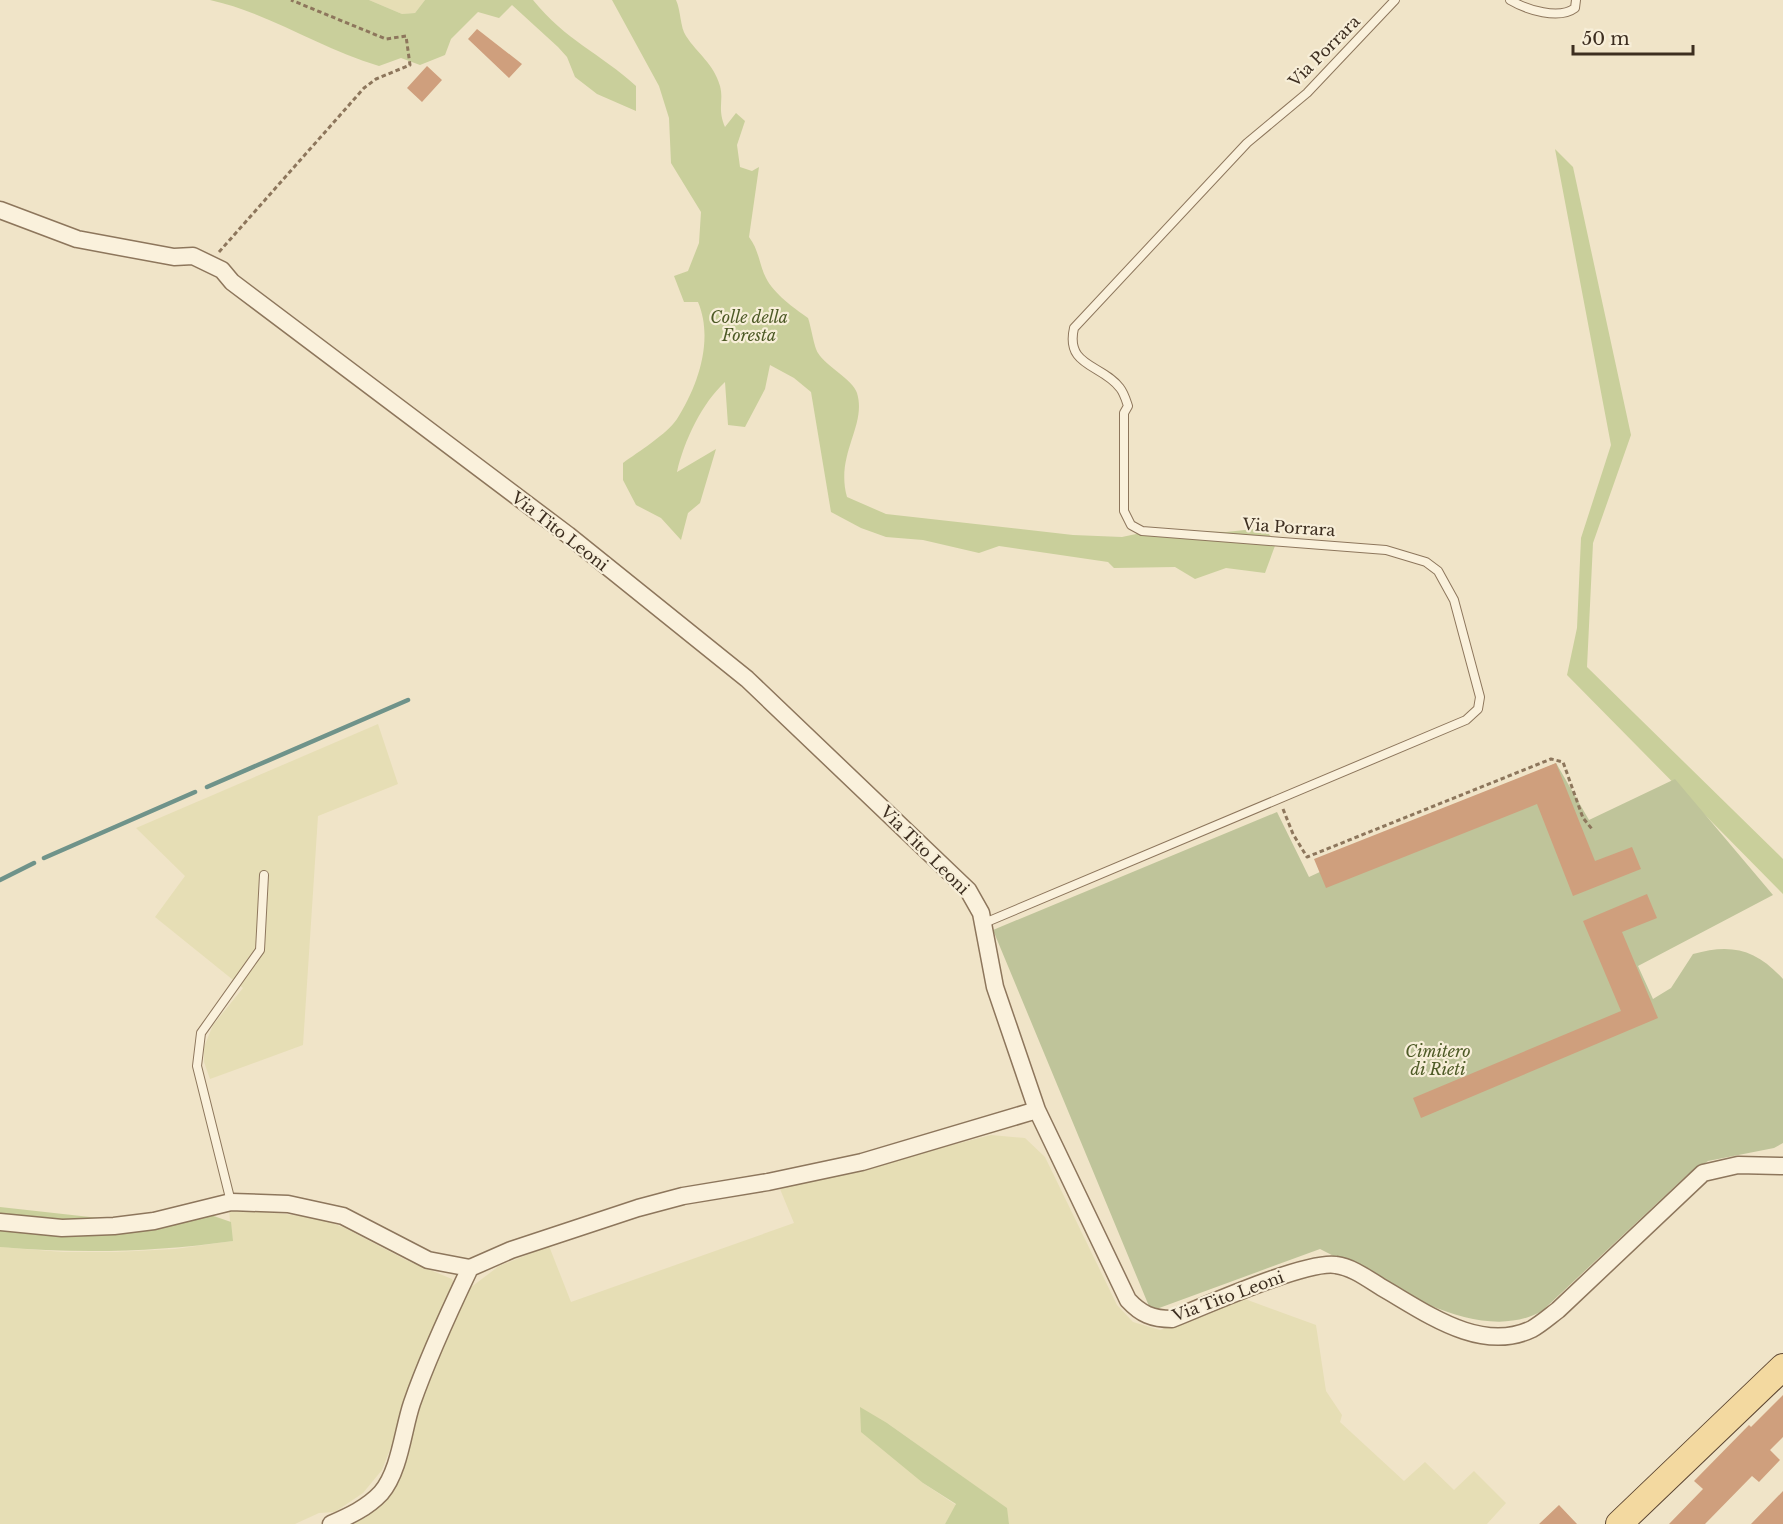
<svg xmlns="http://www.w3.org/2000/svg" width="1783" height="1524" viewBox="0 0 1783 1524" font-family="'Libre Baskerville',serif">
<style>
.farmland{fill:#e6deb5}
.green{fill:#c9cf9b}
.cemetery{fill:#bfc49a}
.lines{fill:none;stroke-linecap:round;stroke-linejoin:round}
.stream{stroke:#6f938a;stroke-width:4.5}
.building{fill:#cf9f7d}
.service-casing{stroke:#8d765c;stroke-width:10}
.minor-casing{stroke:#8d765c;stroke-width:19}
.primary-casing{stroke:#5b4430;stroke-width:28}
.path{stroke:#8d765c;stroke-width:3;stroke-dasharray:4.5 3;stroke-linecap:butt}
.service{stroke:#faf1dc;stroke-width:8}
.minor{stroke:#faf1dc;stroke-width:16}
.primary{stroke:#f3d9a0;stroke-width:26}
.labels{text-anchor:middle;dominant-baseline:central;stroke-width:4.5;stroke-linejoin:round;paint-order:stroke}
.street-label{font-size:16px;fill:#3d2e20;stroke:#f7eed8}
.park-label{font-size:16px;font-style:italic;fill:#4d5a26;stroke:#f7eed8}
</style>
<rect width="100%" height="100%" fill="#f0e4c8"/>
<path class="farmland" d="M369,0H425L415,13L402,14Z
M378,724L398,784L318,816L303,1045L210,1079L204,1062V1047L213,1025L243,988L155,917L185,876L136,828Z
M991,1135L1025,1138L1045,1157L1117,1305L1133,1322L1160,1330L1245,1299L1316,1325L1326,1391L1342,1415L1340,1422L1404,1481L1425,1462L1454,1490L1474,1471L1506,1503L1487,1524H1009L1006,1508L887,1423L923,1483L956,1505L945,1524H354L373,1510L420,1394L466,1291L499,1266L549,1246L571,1302L794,1223L780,1189Z
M241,1208L322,1219L345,1228L406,1260L452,1279L454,1284L382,1470L363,1493L335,1512L319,1513L295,1524H0V1247L63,1252H116L175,1249L232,1241L229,1210Z"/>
<path class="green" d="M210,0H369L402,14L415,13L425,0H533C566,41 600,53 636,86V111L597,94L575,77L567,57L558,47L512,5L499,18L478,12L451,39L445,55L420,65L401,58L379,66C321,49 269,13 210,0Z
M612,0H676C681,11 680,27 686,36C697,53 714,64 720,86C724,101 717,108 725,127L736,113L745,121L737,145L740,167L752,171L759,167L749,237C759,250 759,264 766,278C774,294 794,308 808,318C811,326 814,347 818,353C826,366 853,380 857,393C867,426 835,454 847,497L886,514L1073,535L1122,537L1155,530L1226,532L1264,528L1276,543L1265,573L1226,568L1195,579L1175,567L1114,568L1108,562L999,546L979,553L923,540L886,537L861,528L831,512L811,392L794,378L770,365L765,389L745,427L728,425L725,382C702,403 684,441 677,472L716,449L700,503L688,513L681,540L661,518L636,505L623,480V463C638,452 667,434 677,419C698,386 714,340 698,302H684L674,276L688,271L699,243L701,212L671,163L669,118L659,86Z
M1555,149L1573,167L1631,435L1593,543L1587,667L1783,859V894L1567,675L1577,628L1581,538L1611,445Z
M0,1207L135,1222L202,1212L231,1222L233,1241C155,1252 79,1254 0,1247Z
M860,1407L887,1423L1007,1508L1009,1524H945L956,1504L923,1483L861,1432Z"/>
<path class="cemetery" d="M1556,763L1589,820L1675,779L1773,895L1638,966L1653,999L1671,988L1693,954C1731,943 1756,949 1783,979V1143L1774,1148L1708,1161L1687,1175L1542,1311C1477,1348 1380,1279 1320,1249L1151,1311L993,930L1277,812L1309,877Z"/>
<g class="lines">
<path class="stream" d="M207,787L408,700
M44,858L195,792
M0,880L34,863"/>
</g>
<path class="building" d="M477,29L522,64L509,78L468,39Z
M427,66L442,80L422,102L407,88Z
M1556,763L1595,861L1632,847L1641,869L1573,896L1537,804L1326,888L1314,859Z
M1647,894L1657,918L1622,932L1658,1018L1421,1118L1413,1098L1621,1011L1583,921Z
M1783,1395V1437L1770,1450L1780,1460L1759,1482L1752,1476L1705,1524H1669L1703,1489L1694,1481L1749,1425L1751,1427Z
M1783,1491V1524H1751Z
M1559,1505L1577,1524H1539Z"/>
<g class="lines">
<defs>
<path id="service" d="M1510,0C1527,10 1559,20 1575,8L1576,0
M982,924L1466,720L1478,709L1480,697L1454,600L1438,571L1426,562L1386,550L1142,531L1131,525L1124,511V413L1128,406C1126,400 1124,393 1120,388C1102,364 1065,367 1074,328L1247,143L1307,93L1395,0
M231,1202L197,1066L201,1033L260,950L264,875"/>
<path id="minor" d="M0,210L77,239L174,257L193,256L222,270L232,282L568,535L747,679L968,890L981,913L995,987L1037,1110L1128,1300C1141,1314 1152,1319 1172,1319C1205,1306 1307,1260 1336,1265C1352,1267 1368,1279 1381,1287C1425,1312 1480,1354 1532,1329C1541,1324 1550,1316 1558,1310L1703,1173L1738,1165L1783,1166
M0,1222L62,1228L114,1226L154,1221L231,1202L288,1204L343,1216L428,1260L470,1268
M331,1524C349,1516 367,1508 381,1493C400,1471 403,1429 412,1403C428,1357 449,1312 470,1268L511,1250L638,1208L683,1196L768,1182L862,1162L1037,1110"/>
<path id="primary" d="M1619,1524L1783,1367"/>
</defs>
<use href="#service" class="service-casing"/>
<use href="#minor" class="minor-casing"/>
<use href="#primary" class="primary-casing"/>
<path class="path" d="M219,252L364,88L376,79L410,65L406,36L386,39L291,0
M1283,809L1293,834L1307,857L1551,759L1563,762L1583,818L1592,829"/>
<use href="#service" class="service"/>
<use href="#minor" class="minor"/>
<use href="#primary" class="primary"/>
</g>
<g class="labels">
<g class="street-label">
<text transform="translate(1324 51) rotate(-45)">Via Porrara</text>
<text transform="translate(1289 527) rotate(4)">Via Porrara</text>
<text transform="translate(560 531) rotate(38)">Via Tito Leoni</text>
<text transform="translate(925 850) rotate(45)">Via Tito Leoni</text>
<text transform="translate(1228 1296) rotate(-20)">Via Tito Leoni</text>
</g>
<g class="park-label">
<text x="749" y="317">Colle della<tspan x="749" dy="18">Foresta</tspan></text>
<text x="1438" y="1051">Cimitero<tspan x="1438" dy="18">di Rieti</tspan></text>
</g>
</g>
<path d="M1573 45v9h120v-9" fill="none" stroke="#3d2e20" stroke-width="3"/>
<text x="1582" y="45" font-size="18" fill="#3d2e20" stroke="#f7eed8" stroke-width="4.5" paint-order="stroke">50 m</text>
</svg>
